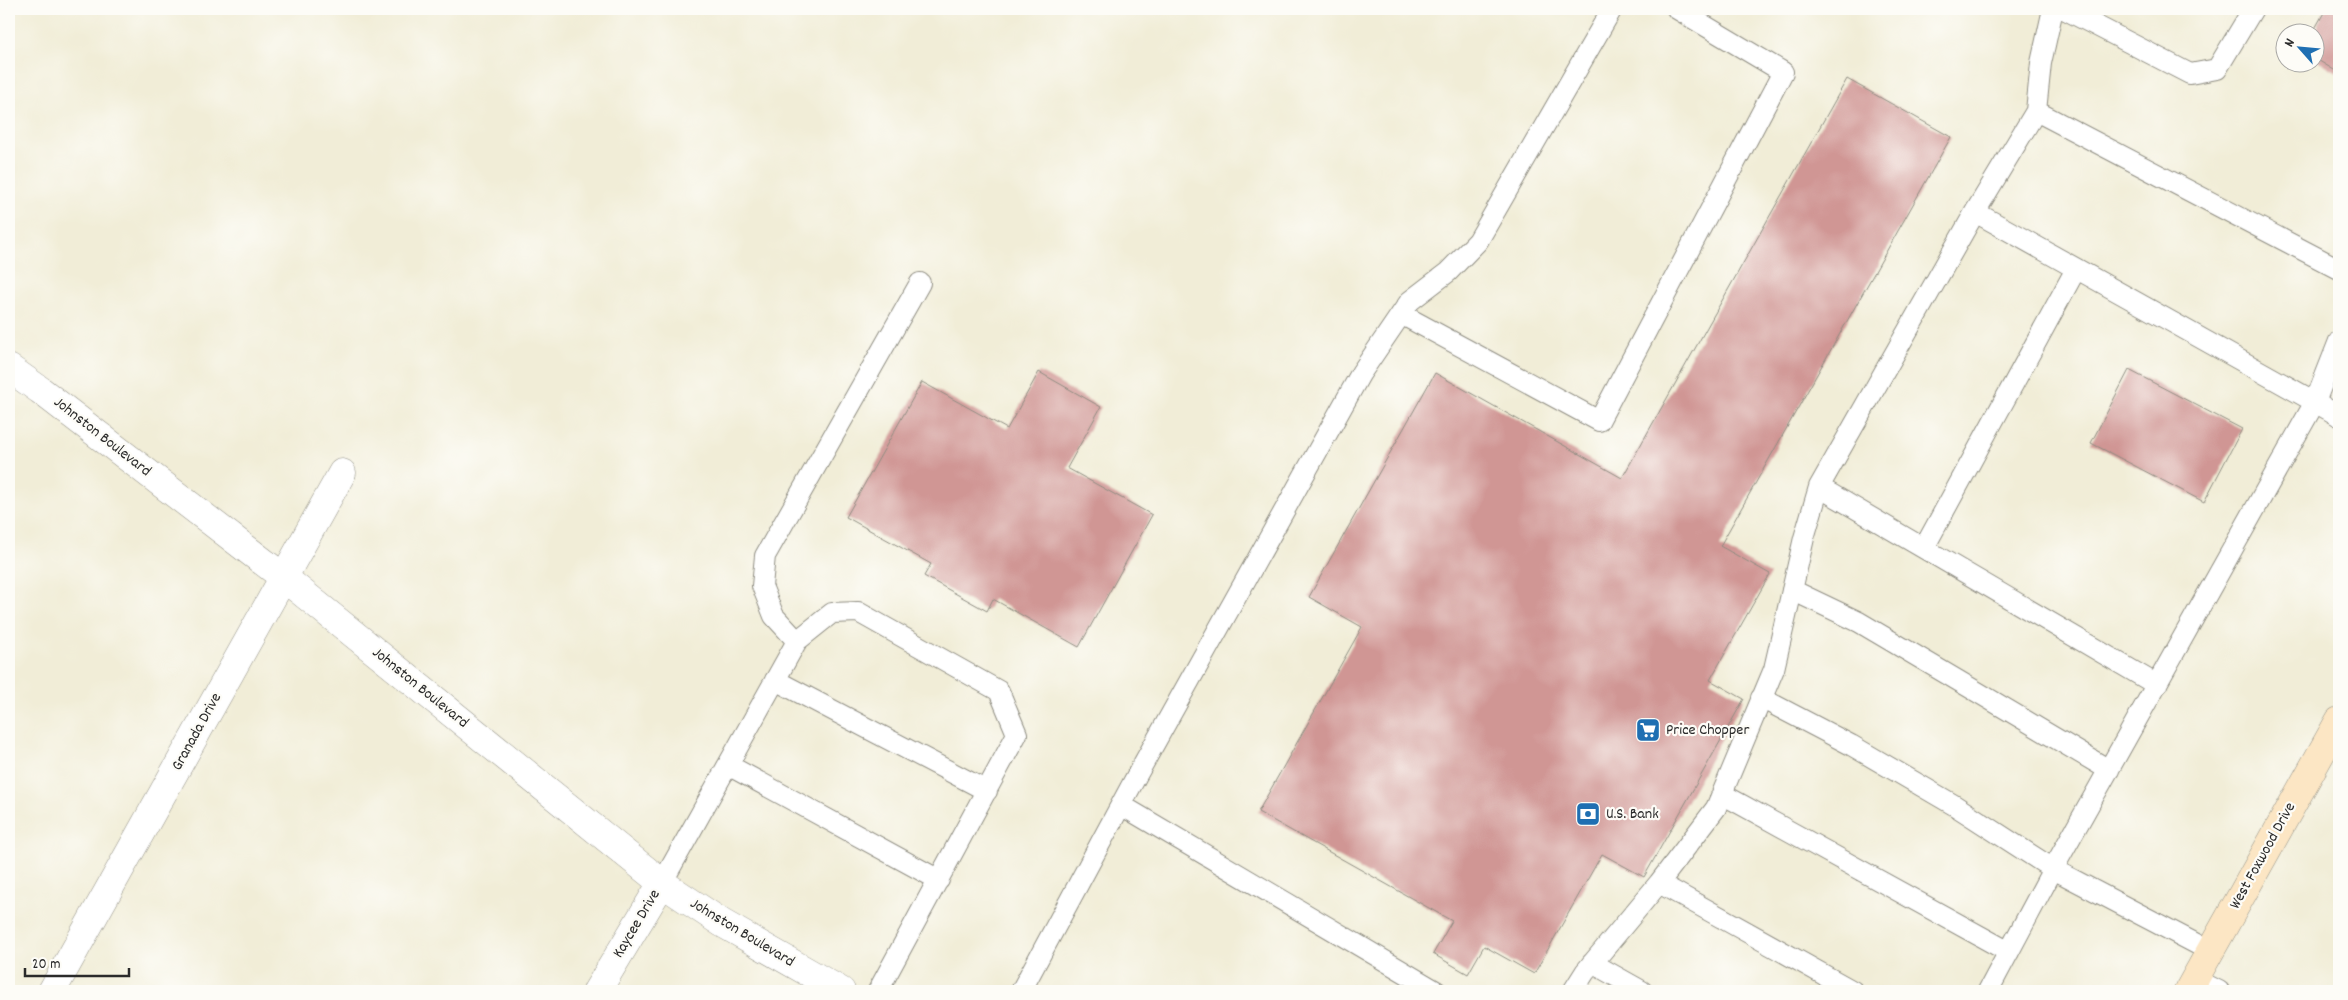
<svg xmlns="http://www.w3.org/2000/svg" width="2348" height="1000" viewBox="0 0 2348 1000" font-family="Dekko,sans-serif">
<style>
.building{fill:#d09694}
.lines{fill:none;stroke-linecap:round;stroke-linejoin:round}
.service-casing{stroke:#8e8c81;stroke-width:22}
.minor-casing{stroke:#8e8c81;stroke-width:29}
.secondary-casing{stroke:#8e8c81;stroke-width:29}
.service{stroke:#fff;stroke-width:20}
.minor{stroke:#fff;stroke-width:28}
.secondary{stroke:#fce6c4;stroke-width:28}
.labels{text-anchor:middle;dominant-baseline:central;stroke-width:4.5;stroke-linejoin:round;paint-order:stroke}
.street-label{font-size:16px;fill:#2b2b2b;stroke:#fdfcf7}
.poi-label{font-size:16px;fill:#2b2b2b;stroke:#fdfcf7;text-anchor:start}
</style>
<rect width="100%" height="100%" fill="#fdfcf7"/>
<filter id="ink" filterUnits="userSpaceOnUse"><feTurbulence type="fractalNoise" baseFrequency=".02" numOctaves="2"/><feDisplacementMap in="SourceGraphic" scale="10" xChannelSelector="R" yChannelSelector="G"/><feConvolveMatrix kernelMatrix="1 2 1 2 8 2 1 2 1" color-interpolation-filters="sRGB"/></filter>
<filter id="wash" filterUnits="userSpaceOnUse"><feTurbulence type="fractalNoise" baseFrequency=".0096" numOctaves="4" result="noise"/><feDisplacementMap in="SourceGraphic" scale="20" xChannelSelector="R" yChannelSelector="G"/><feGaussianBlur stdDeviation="1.12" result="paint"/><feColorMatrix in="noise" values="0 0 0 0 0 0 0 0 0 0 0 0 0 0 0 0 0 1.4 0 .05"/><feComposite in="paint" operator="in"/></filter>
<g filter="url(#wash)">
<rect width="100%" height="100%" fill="#f1edd7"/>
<g id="blocks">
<path class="building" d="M2326,9H2339V73L2316,59V32H2313Z
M1847,79L1951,137L1720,546L1770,574L1710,680L1744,699L1644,877L1602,854L1534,974L1484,946L1468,974L1433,954L1452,921L1258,812L1362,627L1309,597L1435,373L1622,478Z
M2129,370L2242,429L2204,502L2091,443Z
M1039,372L1101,407L1067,468L1152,515L1079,647L993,599L987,611L924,576L931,564L846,517L922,382L1007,429Z"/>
</g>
</g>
<g filter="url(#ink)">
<use href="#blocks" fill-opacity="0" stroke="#8e8c81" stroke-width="1"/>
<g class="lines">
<defs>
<path id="service" d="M2064,9L2190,74L2217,69L2253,9
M2036,111L2339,269
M1975,212L2315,402L2339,341
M1401,314L1599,421L1783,72L1677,9
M1819,487L2157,685
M1924,548L2076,269
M1792,590L1859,622L2109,770
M797,641L774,616L762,586L765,556L920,283
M775,680L987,791
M1761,698L1851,745L1954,805L2053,869L1988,991
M728,765L939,880
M1722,794L2009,952
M1121,805L1436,991
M662,883L797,641L832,613L858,612L999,691L1017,734L878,991
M1659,883L1853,991
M2210,951L2053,869L2315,402L2339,416
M1592,963L1642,991
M2195,979L2219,991
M1021,991L1137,775L1361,373L1410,301L1448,272L1478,241L1612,9
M1573,991L1585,972L1659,883L1716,808L1774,669L1804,538L1819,487L1975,212L2036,111L2041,63L2053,9"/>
<path id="minor" d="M9,368L40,390L283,577L662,883L722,923L841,991
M52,991L342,473
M597,991L662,883"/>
<path id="secondary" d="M2188,991L2339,721"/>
</defs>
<use href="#service" class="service-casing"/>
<use href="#minor" class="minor-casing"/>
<use href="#secondary" class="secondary-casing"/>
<use href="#service" class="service"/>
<use href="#minor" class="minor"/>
<use href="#secondary" class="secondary"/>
</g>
</g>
<defs>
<symbol id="supermarket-square" viewBox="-11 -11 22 22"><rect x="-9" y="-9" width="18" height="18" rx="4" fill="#1f6fb2" stroke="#fdfcf7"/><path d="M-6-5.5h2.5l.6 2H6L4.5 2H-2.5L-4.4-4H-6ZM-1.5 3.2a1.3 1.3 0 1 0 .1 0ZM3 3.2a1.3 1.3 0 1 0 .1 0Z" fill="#fff"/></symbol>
<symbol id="bank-square" viewBox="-11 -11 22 22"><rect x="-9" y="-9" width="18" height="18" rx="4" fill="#1f6fb2" stroke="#fdfcf7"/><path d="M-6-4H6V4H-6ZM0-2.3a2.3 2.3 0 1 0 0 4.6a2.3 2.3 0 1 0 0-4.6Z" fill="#fff"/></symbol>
</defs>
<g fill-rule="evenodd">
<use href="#supermarket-square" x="1634" y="716" width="28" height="28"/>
<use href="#bank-square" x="1574" y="800" width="28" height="28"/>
</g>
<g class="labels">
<g class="street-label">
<text transform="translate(102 437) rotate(38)">Johnston Boulevard</text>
<text transform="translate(420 688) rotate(39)">Johnston Boulevard</text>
<text transform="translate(197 732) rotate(-61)">Granada Drive</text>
<text transform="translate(2263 856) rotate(-61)">West Foxwood Drive</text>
<text transform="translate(637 924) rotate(-59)">Kaycee Drive</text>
<text transform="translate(742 933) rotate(31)">Johnston Boulevard</text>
</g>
<g class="poi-label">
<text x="1666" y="730">Price Chopper</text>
<text x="1606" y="814">U.S. Bank</text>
</g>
</g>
<rect width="2348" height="1000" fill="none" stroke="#fdfcf7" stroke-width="30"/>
<g transform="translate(2300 48) rotate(297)"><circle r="24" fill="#fdfcf7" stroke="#a9a8a5"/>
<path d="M0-4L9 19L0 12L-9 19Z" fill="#1f6fb2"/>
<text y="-8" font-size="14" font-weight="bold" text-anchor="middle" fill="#2b2b2b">N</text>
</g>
<path d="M25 968v8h104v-8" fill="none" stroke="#2b2b2b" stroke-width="2.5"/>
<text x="32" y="968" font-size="15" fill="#2b2b2b" stroke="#fdfcf7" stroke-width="4" paint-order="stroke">20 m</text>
</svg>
